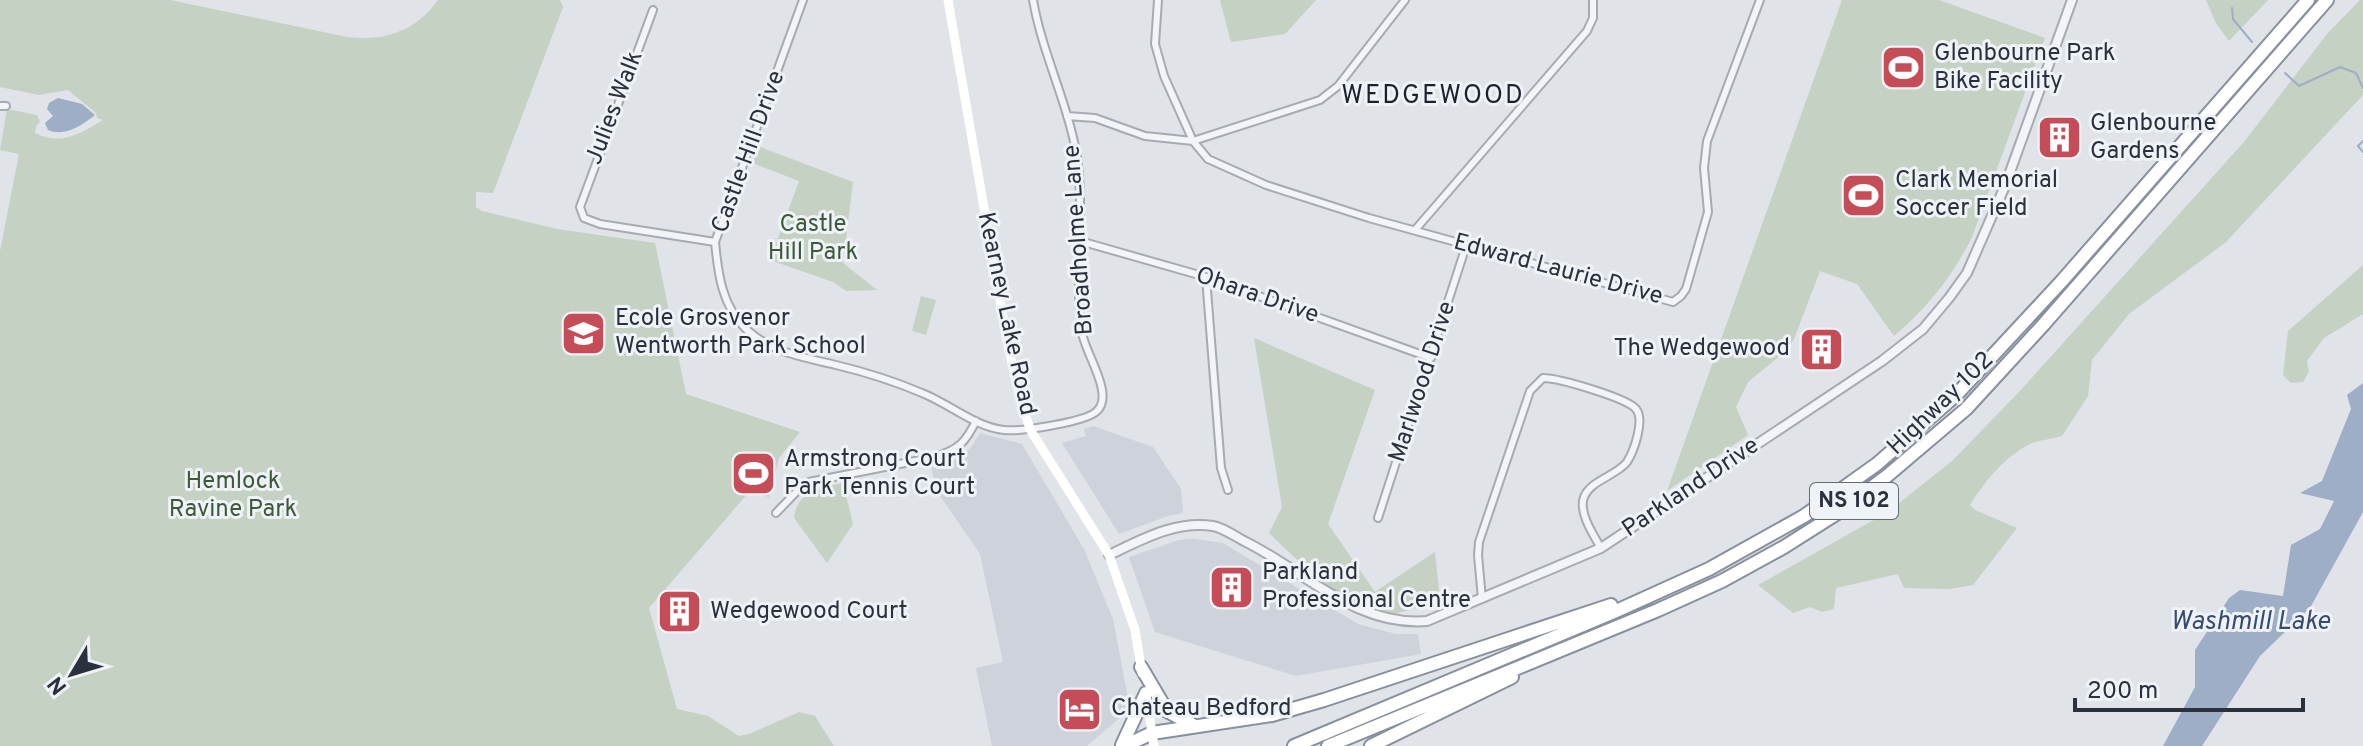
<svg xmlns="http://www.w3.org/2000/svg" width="2363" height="746" viewBox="0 0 2363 746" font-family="Overpass,sans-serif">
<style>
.built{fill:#ced2da}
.green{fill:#c5d1c2}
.water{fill:#9daec6}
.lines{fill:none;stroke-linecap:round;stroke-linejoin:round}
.stream{stroke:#9daec6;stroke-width:2}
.minor-casing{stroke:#a6aab2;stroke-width:10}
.tertiary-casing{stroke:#a6aab2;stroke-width:12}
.motorway-casing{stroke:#888f9e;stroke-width:16}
.minor{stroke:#f2f4f7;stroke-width:6}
.tertiary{stroke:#f2f4f7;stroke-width:8}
.secondary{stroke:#fff;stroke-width:9}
.motorway{stroke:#fff;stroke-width:12}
.labels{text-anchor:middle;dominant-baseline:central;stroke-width:6;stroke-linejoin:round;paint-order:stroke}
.shield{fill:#eff2f6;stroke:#656a75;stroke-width:2}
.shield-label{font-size:22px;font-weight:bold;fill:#2a303e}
.poi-label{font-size:24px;fill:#2a303e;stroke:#eff2f6;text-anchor:start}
.street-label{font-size:24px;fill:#2a303e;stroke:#eff2f6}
.park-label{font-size:24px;fill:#3c5938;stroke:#eff2f6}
.neighbourhood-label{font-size:26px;letter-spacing:2px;fill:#1c212f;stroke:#eff2f6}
.water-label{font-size:26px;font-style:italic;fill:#364c6f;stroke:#eff2f6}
</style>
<rect width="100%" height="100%" fill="#e0e3e8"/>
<path class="built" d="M1093,426L1153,447L1181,489L1183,513L1168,516L1119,534L1062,443L1086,436L1084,429Z
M980,433L1022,444L1084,549L1113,619L1130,709L1087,746H992L976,668L1003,662L980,554L936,490L931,466L949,462L962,456L972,446Z
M1194,539L1223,543L1358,624L1396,634H1418L1421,654L1296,676L1155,632L1129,557L1179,540Z"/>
<path class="green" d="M0,0H170L347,37C384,42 416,31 438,0H560L563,7L493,193L476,192V207L482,211L557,229L655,243L686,394L800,432L779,458L769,497L749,492L649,608L677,709L708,716L739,736L749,734L799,712L815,716L834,746H0V251L19,154L0,150L7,109L37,115L40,122L36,126L35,133C61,146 80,134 103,120L97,118L96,113L68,90L39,95L0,87Z
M1220,0H1316L1285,34L1231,42Z
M1842,0H1939L2045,38L1972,237C1953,276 1927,308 1894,336L1857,284L1820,271L1794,339L1787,350L1748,382L1736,407L1748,435L1667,491Z
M2206,0H2268L2229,41L2216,23Z
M2360,0H2363V95L2226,242L2129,314L2092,360L2088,396L2062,436C2052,439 2039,440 2030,444C2004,457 1985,481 1970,505L1975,510L2017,528L1973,585L1949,589L1904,588L1898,574L1836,588L1834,609L1822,612L1810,607L1793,613L1758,585L1888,512L1952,461L2019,392L2244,142L2327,34Z
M760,147L853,182L843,263L877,290L846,291L833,282L770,260L799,181L752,163Z
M2363,265V314L2324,338L2307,361L2309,372L2303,382L2291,383L2283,375L2288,331Z
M921,296L936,300L926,335L912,331Z
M1254,338L1375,390L1328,524L1375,592L1435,552L1440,600C1426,604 1412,610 1398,613C1357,619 1297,560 1269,533L1282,507Z
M843,483L853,524L827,563L794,518C798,490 820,488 843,483Z"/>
<path class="water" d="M58,98L82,104L95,115C81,126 65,137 48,130L45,123L53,116L47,109L49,103Z
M2363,383V512L2310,608L2260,656L2202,746H2163L2195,687V650L2229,598L2240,590L2283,596L2291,545L2320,529L2334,501L2300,493L2322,481L2351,409L2347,395Z"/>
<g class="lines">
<path class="stream" d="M2232,8L2233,19L2252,42
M2285,73L2299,86L2340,67L2356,73L2363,88
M2363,141L2358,146L2363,152"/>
<defs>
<path id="minor" d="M803,0L715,242C718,274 722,307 747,330C773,353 803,357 836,365C865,372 894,381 922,393C948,403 975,427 1004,430C1020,432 1086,422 1097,411C1115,394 1084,352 1082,332C1074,274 1085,215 1077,157C1068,103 1042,53 1033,0
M1158,0L1155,44L1164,76L1193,141L1208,159L1266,185L1369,218L1673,302L1681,296L1686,289L1708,212L1704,168L1707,141L1760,0
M653,10L580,207L584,218L600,224L715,242
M0,106H6
M1067,116L1095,118L1145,136L1193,141L1320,100L1338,86L1405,0
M1415,230L1587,31L1593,18V0
M1080,241L1206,277L1431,358
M1206,277L1221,468L1228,490
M776,513L802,486L809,482L935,457C959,449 965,443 976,421
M1378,518L1466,246
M1482,599L1478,555L1479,542L1530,391L1543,378C1559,378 1627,398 1636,409C1645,420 1634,451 1627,462C1616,476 1591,480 1584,497C1578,512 1594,536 1601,548"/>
<path id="tertiary" d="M1109,555C1141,540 1176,520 1213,526C1224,528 1236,537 1246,542C1306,572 1356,627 1427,621L1601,548L1882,361L1923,329L1949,298L1967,273L2005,186L2072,0"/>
<path id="motorway" d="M1141,667L1167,711L1193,725
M1122,745L1146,693
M1125,746L1152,733L1272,715L1324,700L1611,605
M1294,746L1614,612L1709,569L1804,516L1877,464L1957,394L2061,282L2308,0
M1328,746L1658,610L1722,581L1784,547L1836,514L1887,476L1966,409L2044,324L2327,0
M1371,746L1512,677"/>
</defs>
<use href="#minor" class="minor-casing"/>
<use href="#tertiary" class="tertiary-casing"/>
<use href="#motorway" class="motorway-casing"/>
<use href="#minor" class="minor"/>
<use href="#tertiary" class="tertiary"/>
<path class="secondary" d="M948,0L1007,341L1022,406L1031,431L1109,555L1135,630L1142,673
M1146,695L1154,746"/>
<use href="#motorway" class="motorway"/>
</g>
<defs>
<symbol id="stadium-square" viewBox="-11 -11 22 22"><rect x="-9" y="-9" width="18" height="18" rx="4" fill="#c54d58" stroke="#eff2f6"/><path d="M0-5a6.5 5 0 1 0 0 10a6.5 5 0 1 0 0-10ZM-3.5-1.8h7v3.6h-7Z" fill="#fff"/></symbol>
<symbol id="building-square" viewBox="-11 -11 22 22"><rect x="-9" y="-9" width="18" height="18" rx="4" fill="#c54d58" stroke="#eff2f6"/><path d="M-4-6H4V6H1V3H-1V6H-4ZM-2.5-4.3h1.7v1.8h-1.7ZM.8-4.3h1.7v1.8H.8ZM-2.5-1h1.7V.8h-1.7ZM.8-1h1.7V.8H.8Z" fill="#fff"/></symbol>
<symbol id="school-square" viewBox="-11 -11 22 22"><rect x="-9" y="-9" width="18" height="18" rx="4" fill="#c54d58" stroke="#eff2f6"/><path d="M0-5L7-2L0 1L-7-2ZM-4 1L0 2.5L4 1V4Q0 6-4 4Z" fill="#fff"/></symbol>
<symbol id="hotel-square" viewBox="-11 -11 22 22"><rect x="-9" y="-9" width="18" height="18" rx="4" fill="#c54d58" stroke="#eff2f6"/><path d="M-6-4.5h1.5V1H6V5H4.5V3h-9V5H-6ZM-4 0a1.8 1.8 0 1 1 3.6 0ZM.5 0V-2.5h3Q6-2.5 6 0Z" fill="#fff"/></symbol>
</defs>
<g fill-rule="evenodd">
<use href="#stadium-square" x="1878" y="42" width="51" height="51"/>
<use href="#building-square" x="2034" y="112" width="51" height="51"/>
<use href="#stadium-square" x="1838" y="170" width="51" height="51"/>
<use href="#school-square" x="558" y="308" width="51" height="51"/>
<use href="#building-square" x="1796" y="324" width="51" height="51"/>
<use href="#stadium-square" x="728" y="448" width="51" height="51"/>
<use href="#building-square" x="1206" y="562" width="51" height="51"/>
<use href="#building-square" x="654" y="586" width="51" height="51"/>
<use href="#hotel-square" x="1054" y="684" width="51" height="51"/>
</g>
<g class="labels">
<rect class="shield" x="1810" y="483" width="88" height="36" rx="6"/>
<g class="shield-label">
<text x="1854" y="501">NS 102</text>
</g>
<g class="poi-label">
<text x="1934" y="54">Glenbourne Park<tspan x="1934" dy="28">Bike Facility</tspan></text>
<text x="2090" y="124">Glenbourne<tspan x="2090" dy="28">Gardens</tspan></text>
<text x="1895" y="181">Clark Memorial<tspan x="1895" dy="28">Soccer Field</tspan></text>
<text x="615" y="319">Ecole Grosvenor<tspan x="615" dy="28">Wentworth Park School</tspan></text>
<text x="1790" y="349" text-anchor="end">The Wedgewood</text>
<text x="784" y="460">Armstrong Court<tspan x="784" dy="28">Park Tennis Court</tspan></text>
<text x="1262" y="573">Parkland<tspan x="1262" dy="28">Professional Centre</tspan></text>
<text x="710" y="612">Wedgewood Court</text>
<text x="1111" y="709">Chateau Bedford</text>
</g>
<g class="street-label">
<text transform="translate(615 108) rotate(-69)">Julies Walk</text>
<text transform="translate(749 152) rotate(-70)">Castle Hill Drive</text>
<text transform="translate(1079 240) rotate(-94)">Broadholme Lane</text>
<text transform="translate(1558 270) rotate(15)">Edward Laurie Drive</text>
<text transform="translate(1257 296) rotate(19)">Ohara Drive</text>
<text transform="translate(1006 314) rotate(78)">Kearney Lake Road</text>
<text transform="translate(1423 382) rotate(-72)">Marlwood Drive</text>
<text transform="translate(1941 404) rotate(-44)">Highway 102</text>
<text transform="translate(1691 488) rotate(-34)">Parkland Drive</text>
</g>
<g class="park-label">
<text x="813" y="225">Castle<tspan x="813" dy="28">Hill Park</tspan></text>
<text x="233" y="482">Hemlock<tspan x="233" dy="28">Ravine Park</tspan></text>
</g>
<g class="neighbourhood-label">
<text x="1433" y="96">WEDGEWOOD</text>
</g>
<g class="water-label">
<text x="2250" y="622">Washmill Lake</text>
</g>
</g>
<g transform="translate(72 674) rotate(232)" stroke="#eff2f6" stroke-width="6" paint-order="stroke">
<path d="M0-6L14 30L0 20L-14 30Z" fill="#2a303e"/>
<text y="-12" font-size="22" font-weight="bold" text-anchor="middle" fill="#2a303e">N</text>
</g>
<path d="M2075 698v12h228v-12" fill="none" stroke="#2a303e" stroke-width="4"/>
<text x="2087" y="698" font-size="24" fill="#2a303e" stroke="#eff2f6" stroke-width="6" paint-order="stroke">200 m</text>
</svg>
